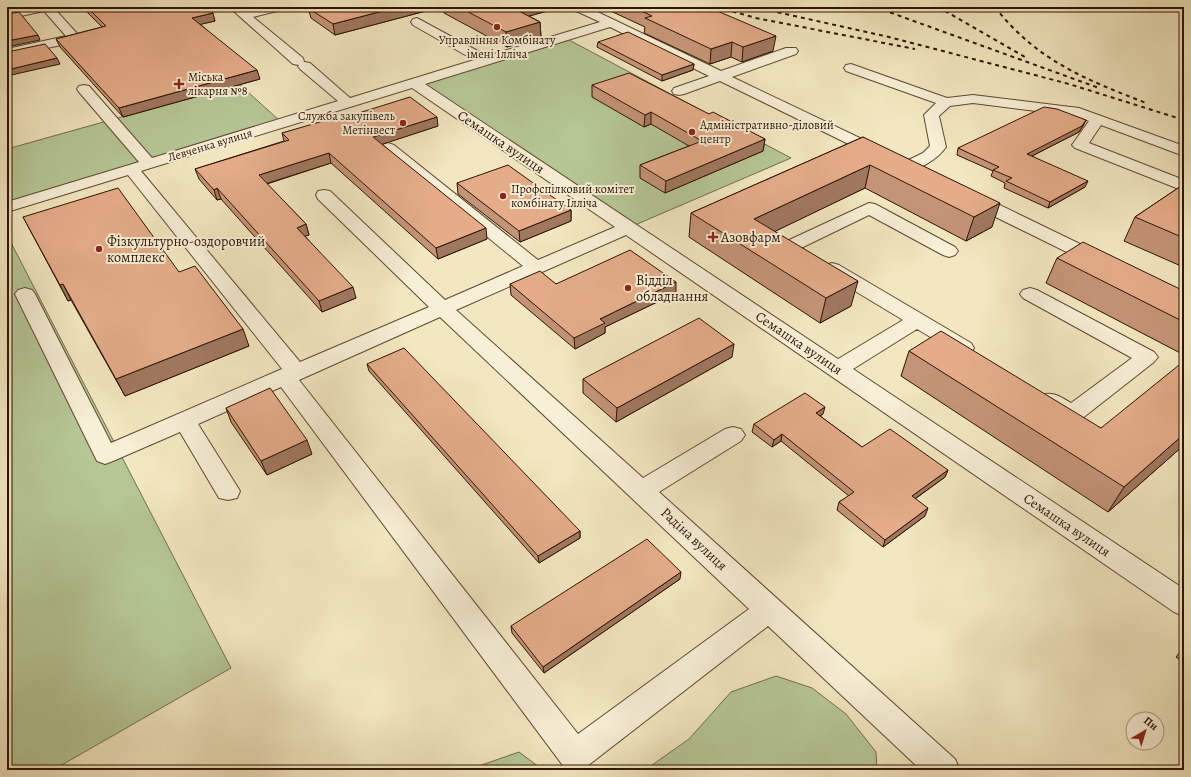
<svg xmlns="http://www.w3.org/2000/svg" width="1191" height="777" viewBox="0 0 1191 777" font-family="Alegreya,serif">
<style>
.green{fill:#b6c796;stroke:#726d4c}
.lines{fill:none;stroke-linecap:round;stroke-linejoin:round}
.minor-casing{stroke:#5f4832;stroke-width:2}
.minor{fill:#f7efd6;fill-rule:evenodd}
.rail{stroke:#2e1303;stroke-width:2;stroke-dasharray:4 4;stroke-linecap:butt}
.wall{fill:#c49476;stroke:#2e1303}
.shaded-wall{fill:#a07860;stroke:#2e1303}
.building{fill:#e4ac89;stroke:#2e1303}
.poi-dot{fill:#8f2418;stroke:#f7efd6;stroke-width:1.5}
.labels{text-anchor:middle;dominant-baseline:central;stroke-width:4;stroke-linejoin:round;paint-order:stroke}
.far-poi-label{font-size:12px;fill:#2e1303;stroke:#f7efd6;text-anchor:start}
.far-street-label{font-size:12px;fill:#2e1303;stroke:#f7efd6}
.street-label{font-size:14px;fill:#2e1303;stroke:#f7efd6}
.poi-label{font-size:14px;fill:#2e1303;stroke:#f7efd6;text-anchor:start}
</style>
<rect width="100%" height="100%" fill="#f2e7c0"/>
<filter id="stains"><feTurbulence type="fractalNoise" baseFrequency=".005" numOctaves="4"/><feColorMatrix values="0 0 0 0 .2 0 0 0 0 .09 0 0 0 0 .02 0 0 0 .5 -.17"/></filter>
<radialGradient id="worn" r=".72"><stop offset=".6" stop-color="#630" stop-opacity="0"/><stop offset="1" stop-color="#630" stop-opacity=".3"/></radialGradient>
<path class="green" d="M569,40L791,158L628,228L418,86Z
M239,84L280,121L7,204V149Z
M7,235L231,668L53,770H7Z
M776,676L812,688L846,714L876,752L877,770H645L689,739L731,692Z
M519,752L543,770H472L473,768Z"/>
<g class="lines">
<defs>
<path id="minor" d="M29,7H53L81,38L79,41L7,57V49L66,36L44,11L7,19V11Z
M229,7H242L247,11L263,7H283L281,10L253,17L303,58L304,62L310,63L350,98L474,60L413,25L411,22L413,19L417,18L487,56L600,22L574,10L572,7H587L721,71L786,48H796L798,51L796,54L732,77L887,151L889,154L887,157L881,159L875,157L720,81L684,94L679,95L674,94L672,91L674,88L709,76L610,27L425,84L838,359L903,320L825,273L823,269L825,265L832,263L839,265L971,343L974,348L971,353L964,355L957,353L917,329L853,369L1184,589V616L1174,612L626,235L456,310L643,478L725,429L733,427L741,429L745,435L741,441L659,492L955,759L960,770H921L768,626L586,767C578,771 572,771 564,767L281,387L198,424L240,491L237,498L228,500L219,498L180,432L113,461L105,464L97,461L15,294L18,290L25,288L32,290L35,294L111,443L282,369L128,175L7,212V202L139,162L79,92L77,89L79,86L84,85L89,86L152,158L338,101L300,69L298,66L299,65L293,64ZM412,88L615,227L538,260L394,145L388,143L382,145L380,148L382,151L523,266L445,300L330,191L324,190L318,191L316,195L318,199L429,307L300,362L141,171ZM440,317L749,609L578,734L299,380Z
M851,64L947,98L973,95L1079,108L1184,146V156L1101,125L1089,143L1184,180V191L1075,148L1072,145L1089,121L1076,116L973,103L950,106L939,116L946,147C938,159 915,174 900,170L898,167L900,164L923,153L930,146L924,115L936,103L846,71L844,68L846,65Z
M971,193L977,194L1107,257L1109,261L1107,265L1100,267L1093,265L965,202L963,198L965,194Z
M869,203L875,204L955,247L958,251L955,255L949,257L943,255L869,215L799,249L793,250L787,249L784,245L787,241Z
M1030,288L1037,290L1154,352L1158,357L1154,362L1080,420C1077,421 1074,422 1070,422C1060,420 1043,409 1038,400L1041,395C1053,391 1061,397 1071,403L1132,358L1023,298L1020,294L1023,290Z"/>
</defs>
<use href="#minor" class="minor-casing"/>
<use href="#minor" class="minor"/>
<path class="rail" d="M717,7L756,18L915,49
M754,7L889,37L1069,84L1184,120
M875,7L1099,88
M938,7L1025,57
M995,7C1037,61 1085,79 1146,103"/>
</g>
<path class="wall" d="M82,7H206L215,21L200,24L260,79L123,117L60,47L56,39L102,27Z
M441,7L335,35L311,18L308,8Z
M444,7H562L529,16L540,22L541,37L507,47L444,13Z
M602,7H708L773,51L742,62L731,57L710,64L644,33L645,27Z
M598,42L694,64L693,70L662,81L597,47Z
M592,85L709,114L765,139L763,151L665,193L640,178V165L689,146L651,124L644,127L592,97Z
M1086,120L1083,126L1079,132L1032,156L1085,187L1048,208L1004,188L1005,183L991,176L993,171L957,155L958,148Z
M333,121L438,126L382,144L487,239L438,259L331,163L267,184L306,224L309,235L305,236L356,298L322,312L221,199L217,200L199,179L195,169L284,141L282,133Z
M863,137L992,227L966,241L865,188L775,231L851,306L820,323L689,237L691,213Z
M457,183L571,210V221L520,242L458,194Z
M1184,184V264L1181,266L1124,241L1135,217Z
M23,217L179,272L249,346L125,396L71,300L68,301Z
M1057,258L1184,291V355L1046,283Z
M510,284H556L676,293L605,327V333L575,349L511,295Z
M909,351L1101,428L1184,445L1108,512L901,376Z
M732,357L616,422L583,393V379Z
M367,364L580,531V538L539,563L369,371Z
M226,408L312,454L267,475L231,422Z
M823,414L820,416L862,447L948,470L945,477L915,499L925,516L883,547L837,510L839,502L849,496L781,441L772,447L752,432L754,424Z
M680,579L544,673L512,633L511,626Z
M1184,647V663L1176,657Z"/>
<path class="shaded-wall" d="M7,7H13V8L7,10Z
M398,7H441L335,35L333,24Z
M510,7H562L511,21Z
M213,13L215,21L194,26L192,18Z
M540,22L541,37L507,47L506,32Z
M38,35L40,40L7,47V41Z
M776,36L773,51L742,62L743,47Z
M732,42L731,57L710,64L711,49Z
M57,58L60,64L7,76V70Z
M694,64L693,70L662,81V75Z
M257,70L260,79L123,117L119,108Z
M651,112V124L644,127L645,115Z
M437,117L438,126L374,147L373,137Z
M1086,120L1083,126L1079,132L1024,160L1027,154Z
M765,139L763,151L665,193L666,181Z
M329,153L331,163L262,185L259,175Z
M870,165L865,188L751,243L754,219Z
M1088,181L1085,187L1048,208L1050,202Z
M217,188L221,199L217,200L214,190Z
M1000,203L992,227L966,241L974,217Z
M571,210V221L520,242L519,231Z
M306,224L309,235L299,238L297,228Z
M486,228L487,239L438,259L436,248Z
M858,281L851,306L820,323L826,298Z
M676,282V293L605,327V333L575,349L574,338L600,319Z
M63,284L71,300L68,301L60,285Z
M353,287L356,298L322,312L319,301Z
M243,329L249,346L125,396L116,379Z
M734,344L732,357L616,422L617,408Z
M825,407L823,414L814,420L816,413Z
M782,434L781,441L772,447L774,440Z
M1184,434V445L1108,512L1124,487Z
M307,440L312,454L267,475L261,461Z
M948,470L945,477L909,503L912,496Z
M928,508L925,516L883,547L885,540Z
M580,531V538L539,563L538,556Z
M681,572L680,579L544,673L543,667Z"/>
<path class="building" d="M87,7H206L213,13L192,18L257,70L119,108L56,39L106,26Z
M311,7H398L333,24L308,8Z
M459,7H511L540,22L506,32Z
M633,7H708L776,36L743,47L732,42L711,49L645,18L652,16Z
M19,12L38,35L7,41V14Z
M628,32L694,64L662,75L598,42Z
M45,44L57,58L7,70V52Z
M629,73L709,114L713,112L765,139L666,181L640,165L702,141L651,112L645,115L592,85Z
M410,97L437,117L373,137L486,228L436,248L329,153L259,175L306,224L297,228L353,287L319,301L217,188L214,190L195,169L289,140L282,133L330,119L333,121Z
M1044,107L1057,109L1086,120L1082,126L1027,154L1088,181L1050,202L1006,181L1012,178L993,170L999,167L958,148Z
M863,137L1000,203L974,217L870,165L754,219L858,281L826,298L691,213Z
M508,165L571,210L519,231L457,183Z
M1184,184V238L1135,217Z
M118,188L179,272L195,266L243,329L116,379L63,284L60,285L23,217Z
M1083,242L1184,291V322L1057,258Z
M630,250L676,282L600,319L605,323L574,338L510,284L540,271L556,284Z
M699,318L734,344L617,408L583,379Z
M941,331L1101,428L1184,361V434L1124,487L909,351Z
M404,348L580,531L538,556L367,364Z
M270,388L307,440L261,461L226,408Z
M805,393L825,407L816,413L862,447L890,429L948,470L912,496L928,508L885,540L839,502L854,492L782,434L774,440L754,424Z
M647,539L681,572L543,667L511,626Z"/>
<g class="poi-dot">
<circle cx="497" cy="27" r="4"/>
<path d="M177 78h4v4h4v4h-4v4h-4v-4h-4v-4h4z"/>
<circle cx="403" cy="123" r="4"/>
<circle cx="692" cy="132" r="4"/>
<circle cx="503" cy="196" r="4"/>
<path d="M711 231h4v4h4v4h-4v4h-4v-4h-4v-4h4z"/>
<circle cx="99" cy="249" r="4"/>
<circle cx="628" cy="288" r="4"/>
</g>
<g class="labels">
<g class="far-poi-label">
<text x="497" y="40" text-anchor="middle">Управління Комбінату<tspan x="497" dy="14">імені Ілліча</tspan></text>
<text x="188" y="77">Міська<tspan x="188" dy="14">лікарня №8</tspan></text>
<text x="395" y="116" text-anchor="end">Служба закупівель<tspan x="395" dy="14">Метінвест</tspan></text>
<text x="700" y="125">Адміністративно-діловий<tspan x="700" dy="14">центр</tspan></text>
<text x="511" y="189">Профспілковий комітет<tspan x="511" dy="14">комбінату Ілліча</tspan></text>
</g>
<g class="far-street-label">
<text transform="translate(210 145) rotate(-17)">Левченка вулиця</text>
</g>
<g class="street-label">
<text transform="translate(501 142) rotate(34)">Семашка вулиця</text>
<text transform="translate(799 343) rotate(34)">Семашка вулиця</text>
<text transform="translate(1067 525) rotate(34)">Семашка вулиця</text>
<text transform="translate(694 539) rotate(43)">Радіна вулиця</text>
</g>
<g class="poi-label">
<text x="721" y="237">Азовфарм</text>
<text x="107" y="241">Фізкультурно-оздоровчий<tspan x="107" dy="16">комплекс</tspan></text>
<text x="636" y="280">Відділ<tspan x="636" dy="16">обладнання</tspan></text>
</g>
</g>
<rect width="1191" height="777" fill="none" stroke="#f2e7c0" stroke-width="24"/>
<rect x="8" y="8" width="1175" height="761" fill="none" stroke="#2e1303" stroke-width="2"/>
<rect x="12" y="12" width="1167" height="753" fill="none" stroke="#2e1303"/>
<g transform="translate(1145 731) rotate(38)"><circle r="19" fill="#f7efd6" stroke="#a79782"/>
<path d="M0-3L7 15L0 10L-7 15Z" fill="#8f2418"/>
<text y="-6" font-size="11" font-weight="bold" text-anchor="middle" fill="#2e1303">Пн</text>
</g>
<rect width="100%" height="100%" filter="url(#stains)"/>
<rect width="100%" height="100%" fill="url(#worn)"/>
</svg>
